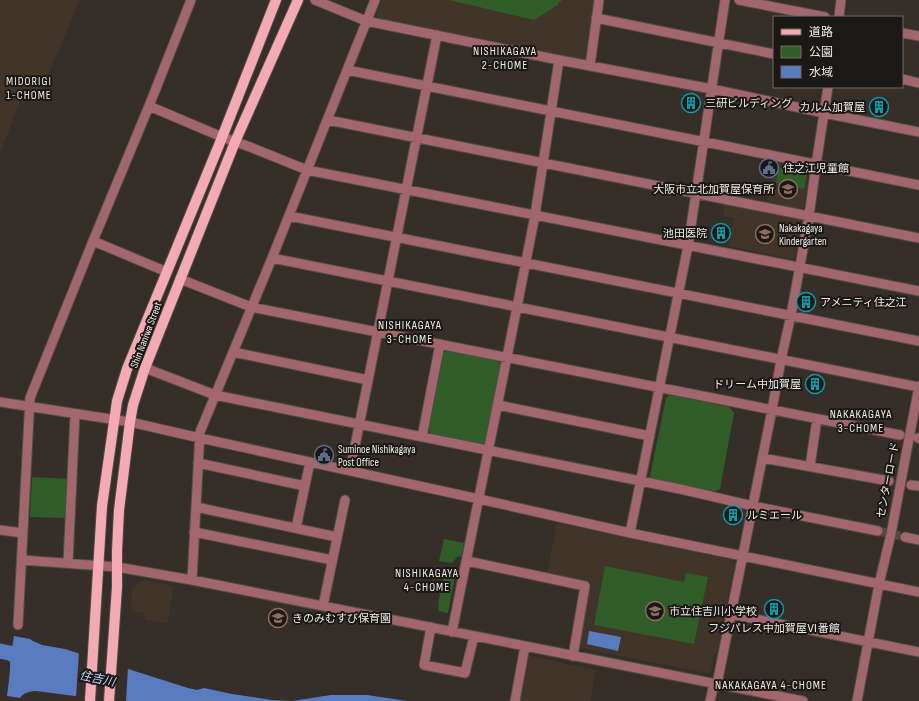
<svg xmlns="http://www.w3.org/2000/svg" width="919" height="701" viewBox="0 0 919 701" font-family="'Sofia Sans Condensed','Noto Sans JP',sans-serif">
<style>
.built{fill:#41352a}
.green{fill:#305d28}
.water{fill:#597bbf}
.pier{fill:#362f29}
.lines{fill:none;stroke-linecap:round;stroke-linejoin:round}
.river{stroke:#597bbf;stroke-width:15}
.minor-tunnel{stroke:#524b45;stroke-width:9;stroke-dasharray:9 4.5;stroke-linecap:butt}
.minor-casing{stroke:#534d47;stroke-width:11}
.major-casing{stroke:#534d47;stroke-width:12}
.minor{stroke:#a1666e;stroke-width:9}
.major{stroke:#f4aab4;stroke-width:10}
.labels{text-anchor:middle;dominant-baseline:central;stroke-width:4;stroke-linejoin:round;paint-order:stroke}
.poi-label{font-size:11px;fill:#eeeae6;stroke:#1b1815;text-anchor:start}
.street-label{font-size:11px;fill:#eeeae6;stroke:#1b1815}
.neighbourhood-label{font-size:12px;letter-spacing:1px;fill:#eeeae6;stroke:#1b1815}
.water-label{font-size:12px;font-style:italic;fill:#c1d5fb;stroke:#1b1815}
</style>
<rect width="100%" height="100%" fill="#362f29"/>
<path class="built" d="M0,0H80L40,94L25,89L0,153Z
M382,0H596L588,56L583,60L379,18L376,14Z
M775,161L806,167L809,171L804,206L800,209L767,203Z
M725,203L798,218L801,222L795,257L792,259L729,246L734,218L723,216Z
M557,523L732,560L735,564L717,654H714L711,671L708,673L584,649L579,641L590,582L547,573Z
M142,580L173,586L168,623L145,620V613L131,612L132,588Z
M528,656L596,670L590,701H520Z"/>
<path class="green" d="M449,0H561V2H559L558,5L534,20Z
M781,165L804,170L807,173L804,189L776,183L778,171H780Z
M447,350L498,361L501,365L485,442L482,445L430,433L429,429L443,353Z
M670,395L729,407L734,413L720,489L714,492L652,480L650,476L666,398Z
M32,477L71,479L68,518L30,517Z
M444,539L464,543L461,557L458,556L452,563L439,561Z
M605,566L684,582L686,573L708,577L694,644L594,625Z
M444,574L455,576L448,613L438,611L439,605L438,604Z"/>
<path class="water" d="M589,631L621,637L618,651L587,644Z
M14,636L30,639L33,641L42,645L65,649L188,688L197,690L204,688L232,694L272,700L292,701L331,695H367L407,701H114L36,691C30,691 23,693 20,698L7,696C8,687 12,664 9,657L10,649L12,648Z"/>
<path class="pier" d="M79,651L128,667L126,701H100L76,698Z"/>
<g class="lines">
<path class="river" d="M0,651L10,653L27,662"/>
<path class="minor-tunnel" d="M878,531L905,537"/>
<defs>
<path id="minor" d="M315,0L366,21L559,60L712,89L824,113L919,132
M739,0L825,17
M839,17L841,0
M596,18L774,54
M902,33L919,36
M590,66L599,0
M347,70L919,185
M902,79L919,83
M149,106L222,137L250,147L307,170L919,291
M328,120L919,238
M289,216L919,341
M93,241L167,272
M272,258L919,387
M180,279L251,307L900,435
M233,352L368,380
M145,368L215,395L680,489L753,506L878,531
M0,402L130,422L200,438L479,499L630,533L919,592
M498,405L650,436
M422,437L440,344
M918,438H919
M762,458L889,481
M198,463L305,486
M810,466L817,419
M350,471L437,35
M911,485L919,486
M196,507L337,537
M296,528L310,462
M0,530L23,533
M194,532L332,560
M630,533L688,246L725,0
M905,537L919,540
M22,560L117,567L192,580L803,701
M467,561L585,586L573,656
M68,563L75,414
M192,580L200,432L272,258L375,0
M323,606L345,500
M731,614L919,652
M18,625L30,398L93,241L149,106L191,0
M431,627L424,665L465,673L474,636
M452,632L517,307L535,215L559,60
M717,684L772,410L781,360L791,315L809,216L816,165L828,87
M515,701L525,646
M710,701L714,684
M857,701L879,584L891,534L919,386"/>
<path id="major" d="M90,701L102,506L117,401L127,369L219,145L276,0
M109,701L117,587V551L119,510L130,422L133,405L145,368L235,142L298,0"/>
</defs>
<use href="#minor" class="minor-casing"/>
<use href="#major" class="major-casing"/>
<use href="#minor" class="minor"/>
<use href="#major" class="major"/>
</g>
<defs>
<symbol id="building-ring" viewBox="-11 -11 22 22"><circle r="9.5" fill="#1b1815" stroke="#0f9aa8" stroke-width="1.5"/><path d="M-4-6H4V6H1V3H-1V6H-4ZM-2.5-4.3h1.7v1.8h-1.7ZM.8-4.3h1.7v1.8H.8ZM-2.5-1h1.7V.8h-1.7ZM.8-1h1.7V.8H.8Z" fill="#0f9aa8"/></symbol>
<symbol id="civic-ring" viewBox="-11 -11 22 22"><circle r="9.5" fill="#1b1815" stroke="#5c6f8a" stroke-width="1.5"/><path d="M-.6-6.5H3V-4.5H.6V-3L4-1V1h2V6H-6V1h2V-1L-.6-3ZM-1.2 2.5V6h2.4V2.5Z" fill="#5c6f8a"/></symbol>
<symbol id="school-ring" viewBox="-11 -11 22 22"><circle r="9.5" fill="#1b1815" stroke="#8d6e63" stroke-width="1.5"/><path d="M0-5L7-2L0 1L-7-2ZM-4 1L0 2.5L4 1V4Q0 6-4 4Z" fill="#8d6e63"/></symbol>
</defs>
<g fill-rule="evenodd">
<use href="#building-ring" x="680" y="92" width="22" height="22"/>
<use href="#building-ring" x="868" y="96" width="22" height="22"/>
<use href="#civic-ring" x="758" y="157" width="22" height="22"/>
<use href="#school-ring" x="777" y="178" width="22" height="22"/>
<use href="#building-ring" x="710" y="222" width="22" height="22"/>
<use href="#school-ring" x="754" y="223" width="22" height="22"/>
<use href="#building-ring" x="795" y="291" width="22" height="22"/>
<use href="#building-ring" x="804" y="373" width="22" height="22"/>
<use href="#civic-ring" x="313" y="444" width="22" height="22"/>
<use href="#building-ring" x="722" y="504" width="22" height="22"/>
<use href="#building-ring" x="763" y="598" width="22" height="22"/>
<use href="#school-ring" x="644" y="600" width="22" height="22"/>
<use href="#school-ring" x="267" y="607" width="22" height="22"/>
</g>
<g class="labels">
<g class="poi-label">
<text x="705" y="103">三研ビルディング</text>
<text x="865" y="107" text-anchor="end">カルム加賀屋</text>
<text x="783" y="168">住之江児童館</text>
<text x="774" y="189" text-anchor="end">大阪市立北加賀屋保育所</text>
<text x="779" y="228">Nakakagaya<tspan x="779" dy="13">Kindergarten</tspan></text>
<text x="707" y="233" text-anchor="end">池田医院</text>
<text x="820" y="302">アメニティ住之江</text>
<text x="801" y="384" text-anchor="end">ドリーム中加賀屋</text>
<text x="338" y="449">Suminoe Nishikagaya<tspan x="338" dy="13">Post Office</tspan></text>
<text x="747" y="515">ルミエール</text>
<text x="669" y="611">市立住吉川小学校</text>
<text x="292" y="618">きのみむすび保育園</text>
<text x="774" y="628" text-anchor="middle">フジパレス中加賀屋Ⅵ番館</text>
</g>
<g class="street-label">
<text transform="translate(146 335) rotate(-69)">Shin Naniwa Street</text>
<text transform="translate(888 480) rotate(-79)">センターロード</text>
</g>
<g class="neighbourhood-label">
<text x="505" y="51">NISHIKAGAYA<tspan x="505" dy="14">2-CHOME</tspan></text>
<text x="29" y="81">MIDORIGI<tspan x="29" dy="14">1-CHOME</tspan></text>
<text x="410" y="325">NISHIKAGAYA<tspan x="410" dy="14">3-CHOME</tspan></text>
<text x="861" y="414">NAKAKAGAYA<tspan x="861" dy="14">3-CHOME</tspan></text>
<text x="427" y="573">NISHIKAGAYA<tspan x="427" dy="14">4-CHOME</tspan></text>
<text x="771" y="685">NAKAKAGAYA 4-CHOME</text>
</g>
<g class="water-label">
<text transform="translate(97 679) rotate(12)">住吉川</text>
</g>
</g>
<rect x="773" y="16" width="130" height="72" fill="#1b1815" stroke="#6f6c69"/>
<rect x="781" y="29" width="20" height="6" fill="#f4aab4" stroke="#6f6c69"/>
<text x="809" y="36" font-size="12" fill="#eeeae6">道路</text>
<rect x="781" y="46" width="20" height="12" fill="#305d28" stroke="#6f6c69"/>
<text x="809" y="56" font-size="12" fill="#eeeae6">公園</text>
<rect x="781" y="66" width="20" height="12" fill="#597bbf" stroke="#6f6c69"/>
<text x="809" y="76" font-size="12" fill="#eeeae6">水域</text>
</svg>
